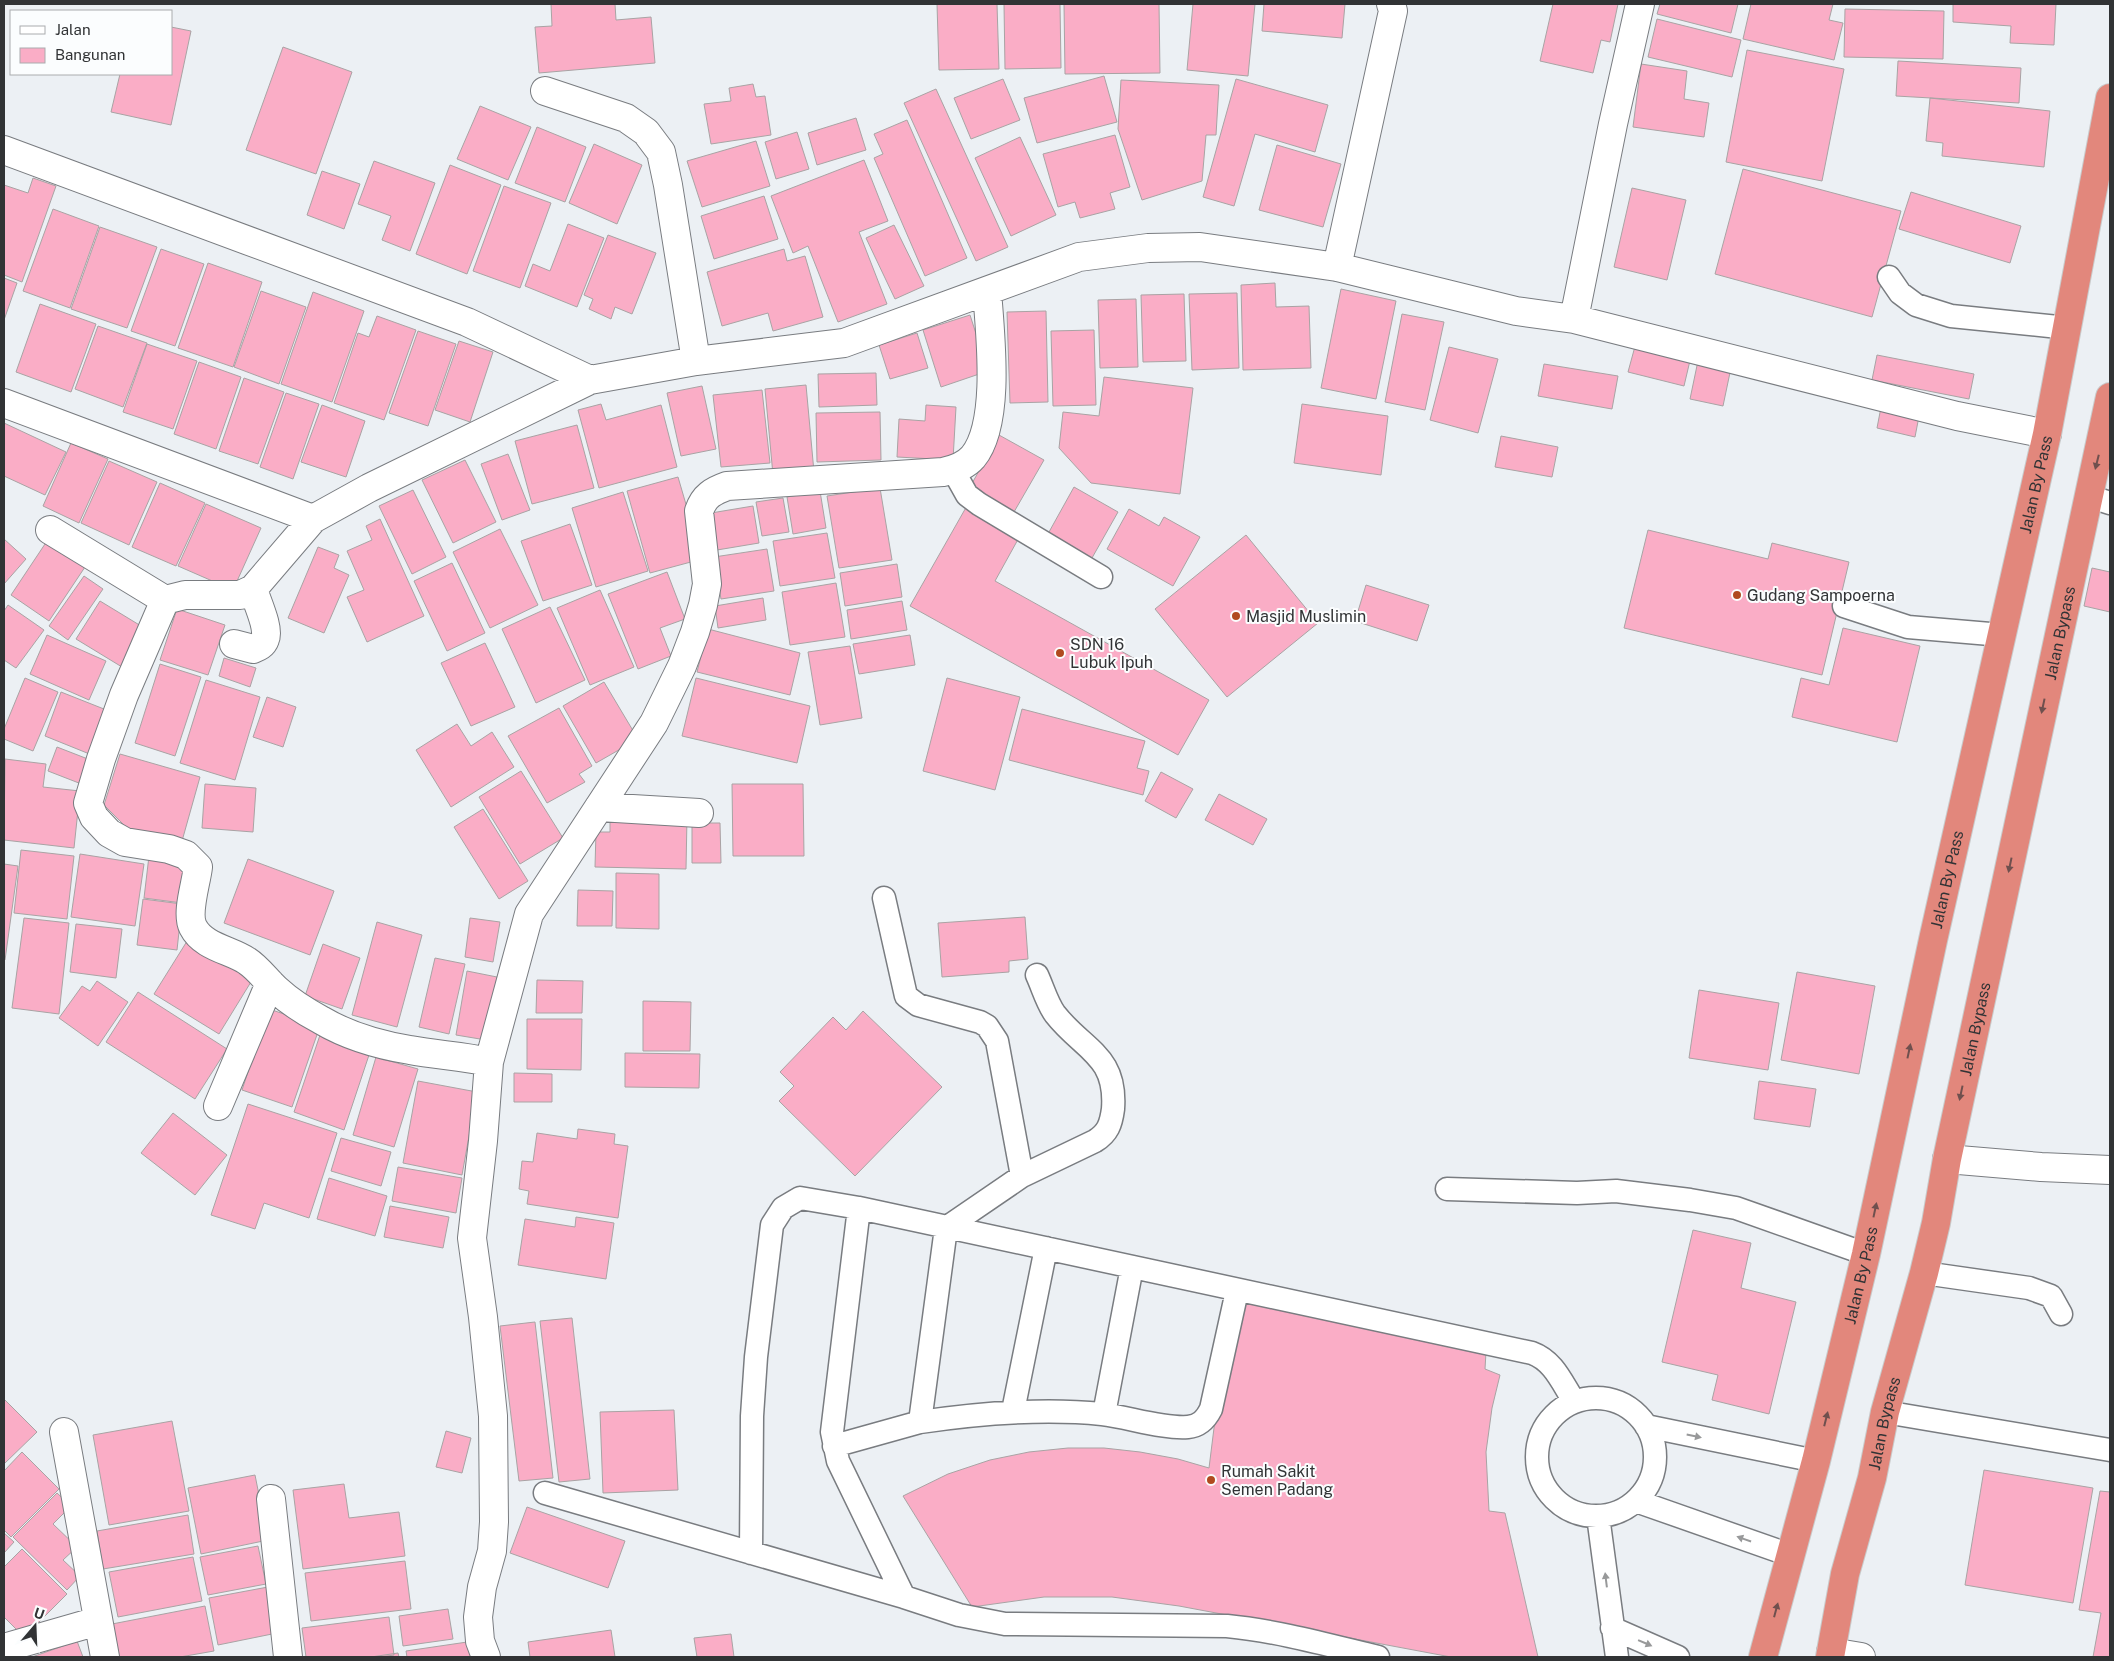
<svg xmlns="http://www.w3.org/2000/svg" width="2114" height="1661" viewBox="0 0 2114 1661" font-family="'Public Sans',sans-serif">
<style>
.building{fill:#faadc6;stroke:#a9a3a4}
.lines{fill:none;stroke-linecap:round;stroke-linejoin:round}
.service-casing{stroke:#797c80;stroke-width:25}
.minor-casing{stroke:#797c80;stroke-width:30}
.trunk-casing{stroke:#c9caca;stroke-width:30}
.service{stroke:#fff;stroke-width:22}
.minor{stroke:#fff;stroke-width:28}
.trunk{stroke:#e2877c;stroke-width:28}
.oneway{fill:#6f504e}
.oneway2{fill:#98999a}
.poi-dot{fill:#b04a1f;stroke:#fbfdfe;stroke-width:2}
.labels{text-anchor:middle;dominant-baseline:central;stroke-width:4;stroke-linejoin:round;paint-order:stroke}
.street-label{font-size:16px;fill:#313335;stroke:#fbfdfe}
.poi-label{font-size:16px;fill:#313335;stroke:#fbfdfe;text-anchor:start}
</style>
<rect width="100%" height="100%" fill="#ecf0f4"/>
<path class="building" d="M551,4H615L616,20L651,17L655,63L539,73L535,27L552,26Z
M937,4H997L999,69L939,70Z
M1004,4H1060L1061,68L1005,69Z
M1064,4H1159L1160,73L1065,74Z
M1193,4H1255L1248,76L1187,70Z
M1264,4H1345L1342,38L1262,31Z
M1553,4H1618L1610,42L1601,40L1593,73L1540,61Z
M1660,4H1738L1731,33L1657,14Z
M1751,4H1833L1829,20L1843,23L1834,60L1743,39Z
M1953,4H2056L2054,45L2010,43L2011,26L1953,22Z
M1845,9L1944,11L1943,59L1844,57Z
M1657,19L1741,40L1732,77L1648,57Z
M171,27L191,31L171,125L111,112L120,74H171Z
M283,47L352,72L316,174L246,150Z
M1747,50L1844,69L1822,181L1726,162Z
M1898,61L2021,68L2019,103L1896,96Z
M1641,64L1687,71L1684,99L1709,103L1704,137L1633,127Z
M1104,76L1117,122L1037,143L1024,98Z
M1003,79L1020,120L971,139L954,98Z
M1236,79L1328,105L1315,152L1255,134L1234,206L1203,197Z
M1121,80L1219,85L1216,135H1206L1202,181L1142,200L1118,129Z
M753,84L756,97L765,96L771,135L711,144L704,104L731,101L729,88Z
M936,89L1008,247L976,261L904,103Z
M1930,98L2050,111L2044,167L1942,156L1943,143L1926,141Z
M480,106L531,127L508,180L457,159Z
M856,118L866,150L817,165L808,133Z
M907,120L967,258L925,276L874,158L883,154L874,134Z
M537,127L586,147L565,202L515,183Z
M797,132L809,169L776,179L765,142Z
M1115,135L1130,187L1110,193L1115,209L1080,218L1075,202L1058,207L1043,154Z
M1020,137L1056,215L1011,236L975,158Z
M756,141L770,186L702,207L687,161Z
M594,144L642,165L617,224L569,203Z
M1277,145L1341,164L1323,227L1259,210Z
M864,160L888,221L859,232L887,304L838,322L808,246L793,253L771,196Z
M374,161L435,183L410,251L382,240L391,216L358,204Z
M450,165L501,185L467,274L416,254Z
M1743,169L1901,211L1872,317L1715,274Z
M322,171L360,184L344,229L307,215Z
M33,178L56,186L22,282L4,275V185L28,193Z
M504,186L551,203L520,288L473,271Z
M1632,188L1686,200L1667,280L1614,267Z
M1911,192L2021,226L2010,263L1899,229Z
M764,196L778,239L714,259L701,216Z
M53,209L99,226L70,308L23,291Z
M568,224L604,238L577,307L525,286L533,264L550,271Z
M894,225L924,286L895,299L866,238Z
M100,227L157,247L127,328L71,309Z
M608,235L656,253L632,314L615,307L611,319L589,309L593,299L584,295Z
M161,249L204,264L175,346L131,331Z
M784,249L787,261L805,256L823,317L773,331L768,313L722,326L707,272Z
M208,263L262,282L233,367L178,348Z
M4,278L17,283L4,320Z
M1275,283L1276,307L1309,306L1311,368L1243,370L1241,285Z
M1341,289L1396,301L1376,399L1321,388Z
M261,291L306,307L279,384L234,367Z
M313,292L364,311L332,402L281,384Z
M1237,293L1239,368L1192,370L1189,294Z
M1184,294L1186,361L1143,362L1141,295Z
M1136,299L1138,367L1100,368L1098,300Z
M40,304L96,324L71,392L16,372Z
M1046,311L1048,402L1010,403L1007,312Z
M1402,314L1444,322L1425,410L1385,402Z
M970,315L988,371L941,387L923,330Z
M377,316L416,330L384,420L334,403L358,333L369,337Z
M98,326L147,343L123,407L75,389Z
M1094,330L1096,405L1053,406L1051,331Z
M418,331L456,344L428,426L389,413Z
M917,333L928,368L890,379L879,345Z
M1637,339L1692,352L1684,386L1628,372Z
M459,341L493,352L470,422L435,410Z
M147,344L197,361L173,429L123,412Z
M1449,347L1498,359L1478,433L1430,420Z
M1877,355L1974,374L1969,399L1872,380Z
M1699,356L1732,363L1723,406L1690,399Z
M199,362L241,377L216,449L174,434Z
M1544,364L1618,376L1612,409L1538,396Z
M876,373L877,405L819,407L818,374Z
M1104,377L1193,388L1180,494L1091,483L1059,448L1063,412L1099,416Z
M244,378L284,392L258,464L219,451Z
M806,385L814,472L773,475L765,389Z
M702,386L716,449L681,456L667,393Z
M762,390L770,463L721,467L713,395Z
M286,393L319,404L293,479L260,467Z
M1882,402L1920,411L1915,437L1877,428Z
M601,404L606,420L661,405L677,467L599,488L578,410Z
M1302,404L1388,416L1381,475L1294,463Z
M322,405L365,421L346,477L301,462Z
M926,405L956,407L953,460L897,457L899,419L925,421Z
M880,412L881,460L817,462L816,413Z
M4,423L66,452L45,495L4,476Z
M577,425L594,488L532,504L515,441Z
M999,435L1044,460L1014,512L970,487Z
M1501,436L1558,447L1552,477L1495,467Z
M71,443L108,459L79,523L43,506Z
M508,454L530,510L502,520L481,464Z
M465,460L496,522L453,543L422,480Z
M109,461L157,482L129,545L81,523Z
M678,477L702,559L650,573L627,491Z
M160,483L205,503L176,566L132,547Z
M1074,487L1118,512L1088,565L1044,541Z
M880,488L892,560L839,568L827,496Z
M413,490L446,557L412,574L379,506Z
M820,491L826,528L793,534L787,497Z
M623,492L648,571L596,587L572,508Z
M783,498L789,532L762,536L756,502Z
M206,504L261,528L233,590L178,566Z
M968,504L1021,534L995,581L1209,700L1178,755L910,606Z
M753,506L759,543L711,551L705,514Z
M1129,509L1159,526L1164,517L1200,537L1173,586L1107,549Z
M380,519L424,616L367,642L347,597L364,590L347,551L372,540L366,526Z
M570,524L592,585L543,601L521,541Z
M500,529L538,605L490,628L453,552Z
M1648,530L1768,559L1772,543L1849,562L1822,675L1624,628Z
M827,533L835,578L780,586L773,541Z
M1246,535L1318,623L1227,697L1155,609Z
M4,539L26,559L4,584Z
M47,541L85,567L49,621L11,595Z
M318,547L339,555L334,568L349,575L324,633L288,618Z
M767,549L774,591L721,599L714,557Z
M452,563L485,633L447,651L414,581Z
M897,564L902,597L845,606L840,573Z
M2092,568L2110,572V612L2084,606Z
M667,572L685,619L660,628L671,656L638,669L608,594Z
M84,576L103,589L68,640L49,626Z
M836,583L845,637L790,645L782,592Z
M1366,585L1429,605L1417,641L1355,621Z
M600,590L634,667L590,685L557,608Z
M763,598L766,620L718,628L715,606Z
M100,601L146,629L122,667L76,639Z
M902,601L907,630L851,639L847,610Z
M8,605L44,630L16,668L4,660V611Z
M550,607L585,680L536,703L502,629Z
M177,609L225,625L208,675L160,660Z
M1843,628L1920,646L1897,742L1792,717L1801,678L1829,685Z
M708,629L800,653L790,695L697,672Z
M47,635L106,661L89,700L30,674Z
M910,635L915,665L859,674L853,644Z
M485,643L515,707L471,726L441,663Z
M850,646L862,718L820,725L808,652Z
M224,658L256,668L250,687L219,676Z
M160,664L201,677L175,756L135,743Z
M25,678L58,692L33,751L4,739V729Z
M696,678L810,706L797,763L682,736Z
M947,678L1020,697L995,790L923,771Z
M206,680L260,697L235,780L180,763Z
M604,682L638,739L596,763L563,706Z
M61,692L109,711L92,755L45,736Z
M267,697L296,707L283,747L253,737Z
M559,708L592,766L579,774L585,782L547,803L508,736Z
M1022,709L1145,741L1137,768L1149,771L1143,795L1009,760Z
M457,724L471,746L492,732L514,767L451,807L416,750Z
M57,747L93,761L84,785L48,771Z
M120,754L200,777L182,841L128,829L104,805Z
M5,759L46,764L43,787L80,791L74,848L4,840Z
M521,771L563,838L520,864L479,797Z
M1161,772L1193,789L1176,818L1145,801Z
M205,784L256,788L253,832L202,828Z
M732,784H803L804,856H733Z
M1219,794L1267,819L1253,845L1205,820Z
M483,809L528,881L499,899L454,827Z
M610,816L687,817L686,869L595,867L596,832H610Z
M692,823H720L721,863H692Z
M21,850L74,856L67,919L14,913Z
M80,854L144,864L135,926L71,917Z
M149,856L188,861L182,903L144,898Z
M248,859L334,891L310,955L224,923Z
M4,864L18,866L5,960H4Z
M616,873L659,874V929L616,928Z
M578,890L613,891L612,926H577Z
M143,899L182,904L177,950L137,945Z
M1025,917L1028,959L1009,961V972L942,977L938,923Z
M24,918L69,923L59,1014L12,1008Z
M470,918L500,922L493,962L465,957Z
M377,922L422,935L397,1027L352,1015Z
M76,924L122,929L116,978L70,972Z
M189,938L254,977L219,1034L154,994Z
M323,944L360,958L342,1009L305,996Z
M435,958L465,964L449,1034L419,1027Z
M467,971L497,977L486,1040L456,1035Z
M1797,972L1875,986L1859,1074L1781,1060Z
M537,980L583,981L582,1013H536Z
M97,981L128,1002L98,1046L59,1018L82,986L90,991Z
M1699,990L1779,1003L1768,1070L1689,1058Z
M138,992L227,1049L195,1099L106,1042Z
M643,1001L691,1002L690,1051H643Z
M269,1009L320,1026L292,1107L242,1090Z
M863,1011L942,1087L855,1176L779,1101L794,1086L780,1072L833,1017L846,1030Z
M527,1019H582L581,1070L527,1069Z
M320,1035L370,1052L344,1130L294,1112Z
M625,1053L700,1054L699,1088L625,1087Z
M376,1057L418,1069L394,1147L353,1135Z
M514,1073L552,1074V1102H514Z
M418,1081L477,1092L462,1175L403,1163Z
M1759,1081L1816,1089L1810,1127L1754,1119Z
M248,1104L337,1133L309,1218L264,1203L255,1229L211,1215Z
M173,1113L227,1155L195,1195L141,1153Z
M578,1129L615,1134L614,1144L628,1146L618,1218L527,1204L529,1191L519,1189L522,1161L533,1162L537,1133L577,1139Z
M341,1138L391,1152L381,1186L331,1171Z
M398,1167L462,1178L456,1213L392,1201Z
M329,1178L387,1196L375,1236L317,1219Z
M390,1206L449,1217L443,1248L384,1237Z
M576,1217L614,1223L606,1279L518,1265L525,1219L575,1227Z
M1693,1230L1751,1243L1741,1288L1796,1302L1769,1414L1712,1400L1718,1375L1662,1362Z
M1243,1300L1486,1352L1485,1369L1500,1375L1492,1408L1486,1452L1489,1511L1505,1513L1538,1657H1451L1179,1606L1112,1597H1044L972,1607L903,1496L948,1474L990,1460L1029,1452L1068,1448H1104L1140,1452L1178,1459L1209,1468L1216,1412Z
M572,1318L590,1479L559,1482L540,1321Z
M535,1322L553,1478L519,1481L500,1326Z
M4,1399L37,1432L4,1464Z
M674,1410L678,1490L603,1493L600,1412Z
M172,1421L189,1511L109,1525L93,1435Z
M446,1431L471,1438L462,1473L436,1467Z
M22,1452L59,1489L11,1537L4,1530V1471Z
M1984,1470L2093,1488L2073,1603L1965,1585Z
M255,1475L268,1540L201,1554L188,1488Z
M344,1484L349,1518L399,1512L405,1556L303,1569L293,1490Z
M2100,1491L2110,1492V1657H2093L2101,1613L2079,1610Z
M57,1493L71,1506L53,1524L77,1547L63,1560L80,1576L67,1590L13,1537Z
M527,1507L625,1541L608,1588L510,1553Z
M188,1515L194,1554L103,1569L97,1531Z
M4,1533L14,1542L4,1553Z
M258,1546L266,1584L208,1595L200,1557Z
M22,1549L67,1594L24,1637L4,1617V1567Z
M193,1557L202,1601L118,1617L109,1572Z
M405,1561L411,1609L311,1621L305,1573Z
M268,1587L277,1633L218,1645L209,1598Z
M205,1606L214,1651L180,1657H119L112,1624Z
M448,1609L453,1639L403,1646L399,1616Z
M389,1617L394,1655L380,1657H306L302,1628Z
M611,1630L615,1657H530L528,1642Z
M731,1634L734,1657H697L694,1638Z
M77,1641L83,1657H32Z
M474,1641L477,1657H407L406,1651Z
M398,1653L399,1657H371Z"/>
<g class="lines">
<defs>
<path id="service" d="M1889,277L1900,293L1916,305L1951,316L2068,328
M953,470L967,495L979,504L1101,577
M2088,496L2110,503
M1844,606L1908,627L2002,635
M884,898L906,996L918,1005L980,1022L987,1026L997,1041L1022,1176
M1447,1189L1577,1193L1616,1191L1690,1200L1736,1208L1866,1254
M1924,1273L2029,1288L2051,1296L2061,1314
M1537 1457a59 59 0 1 1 118 0a59 59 0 1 1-118 0Z
M1013,1411L1046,1248
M1885,1412L2110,1450
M1104,1414L1132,1267
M920,1422C981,1413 1041,1408 1102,1414C1128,1417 1163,1429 1188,1427C1200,1426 1206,1419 1211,1409L1237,1291
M1646,1426L1816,1461
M834,1446L920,1422L946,1228L1022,1176L1095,1141C1108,1133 1111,1124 1113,1109C1117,1055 1083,1050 1055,1014C1047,1003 1043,988 1037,975
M545,1493L904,1597
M1636,1501L1790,1555
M1598,1516L1617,1657
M751,1553L752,1416L756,1357L772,1225L783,1208L800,1198L859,1208
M1612,1628L1678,1657
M1378,1657C1328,1645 1278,1631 1227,1626L1005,1624L959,1615L904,1597L838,1461L832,1432L859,1208L1532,1353C1554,1361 1562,1383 1574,1401"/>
<path id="minor" d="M545,91L626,118L646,132L661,152L668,185L696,361
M4,150L467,322L590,380L696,361L844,343L1079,257L1148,248L1200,247L1337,267L1516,311L1574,319L1957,416L2047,434
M1337,267L1393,11L1391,4
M1574,319L1613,124L1640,4
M4,403L313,519L369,488L590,380
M313,519L253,589L240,595H185L165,600L124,695L101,759L88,803L94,817L109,833L125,842L169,849L186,855L198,867C196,884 186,913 193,927C203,947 231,950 247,961C258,968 267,981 277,990C290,1002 306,1012 321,1020C348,1036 379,1045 410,1050C436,1055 463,1056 489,1062
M50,530L165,600
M234,644L253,649C258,647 263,645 265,639C270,629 256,600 253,589
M599,807L699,813
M218,1106L270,983
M1947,1159L2041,1167L2110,1170
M64,1432L105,1657
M271,1499L288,1657
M4,1648L98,1621
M1831,1652L1861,1657
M486,1657L480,1641L478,1617L482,1587L492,1551L494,1522L493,1416L483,1317L472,1238L483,1141L489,1062L529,914L654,723L682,666L695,632L703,605L707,584L699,511C704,496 713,491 727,486L943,472C953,470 966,465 973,457C1001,423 990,333 987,291"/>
<g id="trunk">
<path id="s1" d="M1763,1657L1816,1461L1866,1254L1933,940L2047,434L2110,98"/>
<path id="s2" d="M1830,1657L1845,1574L1872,1478L1885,1412L1924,1273L1936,1223L1947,1159L2110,397"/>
</g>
</defs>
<use href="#service" class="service-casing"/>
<use href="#minor" class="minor-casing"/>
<use href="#trunk" class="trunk-casing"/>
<use href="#service" class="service"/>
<use href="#minor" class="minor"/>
<use href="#trunk" class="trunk"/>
</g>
<defs><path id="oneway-solid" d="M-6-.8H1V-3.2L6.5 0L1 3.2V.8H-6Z" transform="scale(1.25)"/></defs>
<g class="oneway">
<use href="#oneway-solid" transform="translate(2097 462) rotate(104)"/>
<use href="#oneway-solid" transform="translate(2043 706) rotate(102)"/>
<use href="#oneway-solid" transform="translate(2010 865) rotate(102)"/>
<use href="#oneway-solid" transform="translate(1909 1051) rotate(-78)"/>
<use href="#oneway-solid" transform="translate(1961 1093) rotate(102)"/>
<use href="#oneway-solid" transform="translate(1875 1210) rotate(-78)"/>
<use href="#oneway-solid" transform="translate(1826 1419) rotate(-76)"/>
<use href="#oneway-solid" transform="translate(1776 1610) rotate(-75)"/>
</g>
<g class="oneway2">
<use href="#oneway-solid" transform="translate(1694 1436) rotate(12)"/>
<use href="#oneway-solid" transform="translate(1744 1539) rotate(-161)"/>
<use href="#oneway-solid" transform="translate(1606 1580) rotate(-97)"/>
<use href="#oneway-solid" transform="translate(1645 1643) rotate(23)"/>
</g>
<g class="poi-dot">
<circle cx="1737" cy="595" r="5"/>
<circle cx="1236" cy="616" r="5"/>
<circle cx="1060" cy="653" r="5"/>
<circle cx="1211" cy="1480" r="5"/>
</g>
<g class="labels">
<g class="street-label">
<text stroke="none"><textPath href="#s1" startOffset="1204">Jalan By Pass</textPath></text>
<text stroke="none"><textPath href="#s2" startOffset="1050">Jalan Bypass</textPath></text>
<text stroke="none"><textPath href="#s1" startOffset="799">Jalan By Pass</textPath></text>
<text stroke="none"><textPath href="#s2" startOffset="645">Jalan Bypass</textPath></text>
<text stroke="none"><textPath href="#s1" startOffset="394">Jalan By Pass</textPath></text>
<text stroke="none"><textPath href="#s2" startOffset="240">Jalan Bypass</textPath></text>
</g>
<g class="poi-label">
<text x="1747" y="595">Gudang Sampoerna</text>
<text x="1246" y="616">Masjid Muslimin</text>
<text x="1070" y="644">SDN 16<tspan x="1070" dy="18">Lubuk Ipuh</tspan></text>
<text x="1221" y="1471">Rumah Sakit<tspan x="1221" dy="18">Semen Padang</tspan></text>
</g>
</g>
<rect width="2114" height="1661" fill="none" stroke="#313335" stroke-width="10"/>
<rect x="10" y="10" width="162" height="65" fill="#fbfdfe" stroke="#aaacae"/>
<rect x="20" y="26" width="25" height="8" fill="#ffffff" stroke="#aaacae"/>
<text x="55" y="35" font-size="15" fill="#313335">Jalan</text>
<rect x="20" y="48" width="25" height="15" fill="#faadc6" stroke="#aaacae"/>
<text x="55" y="60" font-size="15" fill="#313335">Bangunan</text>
<g transform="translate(35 1626) rotate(19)" stroke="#fbfdfe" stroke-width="4" paint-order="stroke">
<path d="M0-4L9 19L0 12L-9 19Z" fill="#313335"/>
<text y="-8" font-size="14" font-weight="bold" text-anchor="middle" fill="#313335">U</text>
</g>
</svg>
